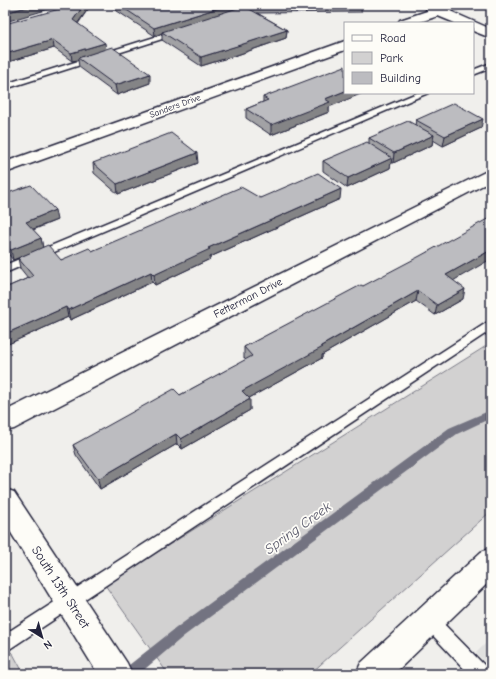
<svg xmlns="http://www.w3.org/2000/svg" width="496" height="679" viewBox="0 0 496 679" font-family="'Comic Neue',sans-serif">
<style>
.built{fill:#e0e0df}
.green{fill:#d2d1d1;stroke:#7a7a86}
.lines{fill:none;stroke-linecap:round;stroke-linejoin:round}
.stream{fill:#737381;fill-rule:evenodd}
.lane-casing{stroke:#22223b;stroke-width:3}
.street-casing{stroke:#22223b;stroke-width:3}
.secondary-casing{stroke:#22223b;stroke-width:3}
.lane{fill:#fdfcf7;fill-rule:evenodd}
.street{fill:#fdfcf7;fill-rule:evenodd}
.secondary{fill:#fdfcf7;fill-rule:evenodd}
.wall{fill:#a2a2a5;stroke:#22223b}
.shaded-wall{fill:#848486;stroke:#22223b}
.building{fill:#bcbcc0;stroke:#22223b}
.labels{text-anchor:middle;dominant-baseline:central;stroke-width:3.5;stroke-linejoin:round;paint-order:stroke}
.far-street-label{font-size:9px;fill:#22223b;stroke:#fdfcf7}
.street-label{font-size:11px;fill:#22223b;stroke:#fdfcf7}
.near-street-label{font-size:13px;fill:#22223b;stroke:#fdfcf7}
.near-water-label{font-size:14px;font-style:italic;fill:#58586a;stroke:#fdfcf7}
</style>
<rect width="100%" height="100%" fill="#f0efec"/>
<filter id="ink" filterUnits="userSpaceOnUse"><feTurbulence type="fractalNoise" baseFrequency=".025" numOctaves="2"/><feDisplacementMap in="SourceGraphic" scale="8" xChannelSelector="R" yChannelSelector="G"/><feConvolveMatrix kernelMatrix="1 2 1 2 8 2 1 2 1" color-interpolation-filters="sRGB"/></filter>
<g filter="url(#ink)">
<path class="built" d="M491,638V668L476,653Z"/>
<path class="green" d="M491,343V511L310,674H168L105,585Z
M12,652L24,674H5V657Z"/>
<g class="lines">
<path class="stream" d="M491,410V418L457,434L184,636L139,674H123L124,669L176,628L449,428Z"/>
<defs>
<path id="lane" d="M174,31L181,33L5,89V84Z
M491,63V68L473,75V70Z
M417,93H428L5,273V265Z
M491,320V330L5,652V634Z
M430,613L436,616L487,668L489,674H469L424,626L422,621L424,616Z"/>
<path id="street" d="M427,5H461L460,8L450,11L491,29V38L473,31V23H455L438,16L417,23H398L400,20L427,11L426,8Z
M345,41V50L5,173V162Z
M491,169V181L14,429L5,431V411Z
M5,489L14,492L127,663L132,674H98L5,523Z"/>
<path id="secondary" d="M491,548V580L394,674H356L361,663L481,552Z"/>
</defs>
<use href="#lane" class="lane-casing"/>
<use href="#street" class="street-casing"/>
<use href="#secondary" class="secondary-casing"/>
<use href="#lane" class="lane"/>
<use href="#street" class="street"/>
<use href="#secondary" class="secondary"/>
</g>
<path class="wall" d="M74,5H87L88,9L78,24L105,49L150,83L117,95L79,67L78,60L72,61L54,48L5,63Z
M108,5H362L361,12L257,13L287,30L286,38L237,55L201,66L162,40V33L155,36Z
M263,97L329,107V112L271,135L246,118V109L263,102Z
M416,120L481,128L443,146L433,140L432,145L393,163L391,162L390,168L347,188L323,171V161L369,143V138L415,125Z
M93,163H198L118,194L94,173Z
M5,194L57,220L33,230L41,238L43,248L13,260L5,250Z
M260,198L340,199L210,257V259L155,285L152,282L70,320L68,317L6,345L5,344V288L28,278L20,268L18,258L61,260L92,251Z
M453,280L463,299L435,315L416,301L322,355V358L249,398L250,410L182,449L177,444L100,489L76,455L73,445L180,395L246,360L244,358V347L363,286Z"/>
<path class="shaded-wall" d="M34,5H63L5,22V13Z
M84,5H87L88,9L74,28L73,20Z
M228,5H253H248V7L164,33L162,32V33L155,36L154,28Z
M287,30L286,38L237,55L201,66V57Z
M53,40L54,48L5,63V54Z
M105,43L106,51L78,58V60L72,61L71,53Z
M150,74V83L117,95L115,85Z
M345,91V93H363L329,107V112L271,135V125L325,99Z
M5,119H7L9,128L5,130Z
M483,119L481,128L443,146L445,136Z
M434,135L432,145L393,163L394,153Z
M197,153L198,163L118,194L117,184Z
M392,158L390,168L347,188L348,178Z
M341,189L340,199L210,257V259L155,285L154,275L208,248Z
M55,210L57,220L28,231L26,222Z
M41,238L43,248L13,260L11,250Z
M491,250V259L444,286L446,275Z
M151,272L152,282L70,320L68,310Z
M465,289L463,299L435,315L437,305Z
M418,291L416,301L322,355V358L242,402V391Z
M66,307L68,317L6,345L5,334Z
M250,399V410L182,449L181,439Z
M176,434L177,444L100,489L98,479Z"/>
<path class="building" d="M5,5H34L5,13Z
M74,5H84L73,20L105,43L71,53L53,40L5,54V24Z
M119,5H228L154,28Z
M244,6L287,30L237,46L201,57L162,32Z
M112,47L150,74L115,85L78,58Z
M345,66V91L325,99L330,102L271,125L246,109L268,100L263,97Z
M454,103L483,119L445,136L416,120Z
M408,121L434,135L394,153L369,138Z
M171,133L197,153L117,184L93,163Z
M367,142L392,158L348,178L323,161Z
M318,173L341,189L208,248L210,249L154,275L151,272L68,310L66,307L5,334V288L33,276L18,258L48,245L61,260L89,248L92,251L241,187L260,198Z
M31,185L55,210L26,222L41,238L11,250L5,244V194Z
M491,217V250L446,275L465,289L437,305L418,291L321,346L323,347L242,391L250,399L181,439L176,434L98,479L73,445L174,389L180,395L252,356L244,347L361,285L363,286L420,256Z"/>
</g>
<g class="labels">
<g class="far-street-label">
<text transform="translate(175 106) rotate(-20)">Sanders Drive</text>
</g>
<g class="street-label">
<text transform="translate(248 298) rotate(-27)">Fetterman Drive</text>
</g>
<g class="near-street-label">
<text transform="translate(61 587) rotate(57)">South 13th Street</text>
</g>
<g class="near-water-label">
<text transform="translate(298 528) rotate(-36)">Spring Creek</text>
</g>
</g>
<rect width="496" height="679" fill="none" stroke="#fdfcf7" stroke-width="20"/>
<rect x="10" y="10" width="476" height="659" fill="none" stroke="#22223b" stroke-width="1.5" filter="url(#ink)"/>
<rect x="344" y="22" width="130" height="72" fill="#fdfcf7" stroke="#a5a5ac"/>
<rect x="352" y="35" width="20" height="6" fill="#fdfcf7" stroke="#a5a5ac"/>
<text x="380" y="42" font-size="12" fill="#22223b">Road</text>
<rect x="352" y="52" width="20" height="12" fill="#d2d1d1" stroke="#a5a5ac"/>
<text x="380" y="62" font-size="12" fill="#22223b">Park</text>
<rect x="352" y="72" width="20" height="12" fill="#bcbcc0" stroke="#a5a5ac"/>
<text x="380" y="82" font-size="12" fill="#22223b">Building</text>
<g transform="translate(42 637) rotate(143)" stroke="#fdfcf7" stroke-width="3" paint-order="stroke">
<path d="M0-3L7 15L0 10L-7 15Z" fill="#22223b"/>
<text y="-6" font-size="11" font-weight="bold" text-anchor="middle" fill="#22223b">N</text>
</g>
</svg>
